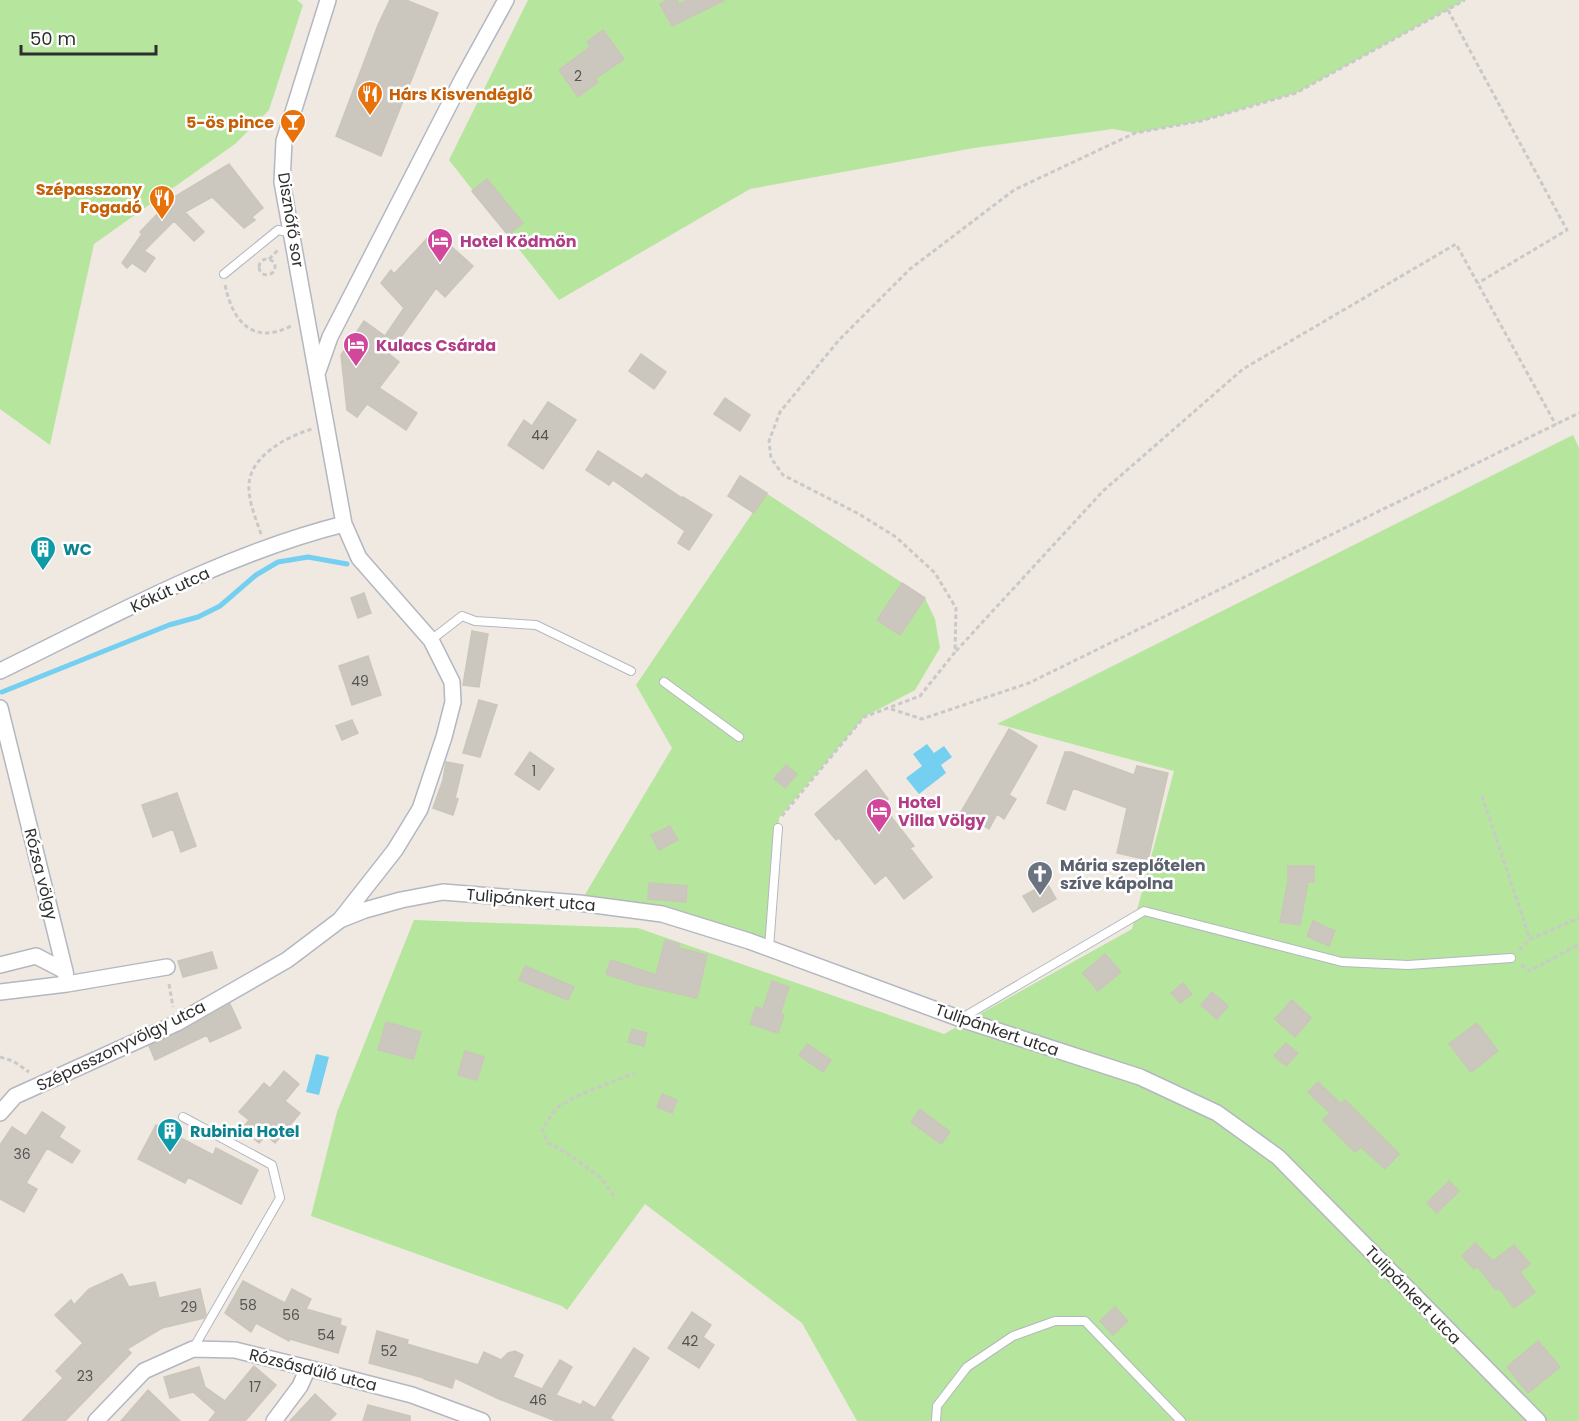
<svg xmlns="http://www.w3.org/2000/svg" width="1579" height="1421" viewBox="0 0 1579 1421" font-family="Poppins,sans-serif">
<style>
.green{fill:#b6e59e}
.water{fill:#75cff0}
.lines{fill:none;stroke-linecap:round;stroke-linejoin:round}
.stream{stroke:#75cff0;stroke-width:5}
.building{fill:#cbc7bf;stroke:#cbc5ba;stroke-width:1.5}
.service-casing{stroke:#b4b7c1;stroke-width:10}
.minor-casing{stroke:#b4b7c1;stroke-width:18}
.path{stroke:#c9c9c9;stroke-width:3;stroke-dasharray:4.5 3;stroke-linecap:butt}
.service{stroke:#fff;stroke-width:8}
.minor{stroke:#fff;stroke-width:15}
.labels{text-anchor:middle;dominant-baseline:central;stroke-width:5;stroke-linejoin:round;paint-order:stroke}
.number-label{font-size:14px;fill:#555452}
.food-label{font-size:16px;font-weight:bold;fill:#c56008;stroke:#fff;text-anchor:end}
.street-label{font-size:16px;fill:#2e2e2e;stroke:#fff}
.hotel-label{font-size:16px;font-weight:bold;fill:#b23c85;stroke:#fff;text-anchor:start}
.culture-label{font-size:16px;font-weight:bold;fill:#0d838f;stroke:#fff;text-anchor:start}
.worship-label{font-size:16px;font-weight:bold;fill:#5b616d;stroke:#fff;text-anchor:start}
</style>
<rect width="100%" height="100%" fill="#efe9e1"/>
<path class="green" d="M0,0H297L303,5L269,110L235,144L94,244L50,445L0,409Z
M528,0H1465L1296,93L1201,121L1135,133L1113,129L974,148L750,189L559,300L449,160Z
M1573,435L1579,448V1421H857L802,1323L645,1204L567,1310L562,1306L311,1216L337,1112L414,920L638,928L944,1034L1132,929L1174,771L997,724Z
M766,493L925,598L935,619L940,648L915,690L864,717L779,818L769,948L749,941L580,903L672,748L636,685Z"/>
<path class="water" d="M927,744L934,753L944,746L952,757L941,765L946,773L919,794L906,778L922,766L913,754Z
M316,1054L329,1057L319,1095L306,1092Z"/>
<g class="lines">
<path class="stream" d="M2,692L169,625L198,617L220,606L256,575L278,562L308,557L347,564"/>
</g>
<path class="building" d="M390,0H406L438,13L381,156L336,136L378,25Z
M668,0H677L679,4L689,0H725L672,26L660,4Z
M603,30L624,59L595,79L598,82L578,97L559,70L590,47L587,42Z
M229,164L263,208L252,217L255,220L244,228L212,197L185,212L204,232L194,241L174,221L144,251L155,258L145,272L132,263L127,268L122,263L142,234L140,232L162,209L150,196L159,187L171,199Z
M487,179L523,223L508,235L472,191Z
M434,231L473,266L445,297L436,288L389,354L399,362L379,388L417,413L406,430L367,404L357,417L347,410L341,355L364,321L385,336L404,308L381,283L391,270L394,274Z
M641,354L666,372L654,389L629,371Z
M725,398L750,415L740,431L714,414Z
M548,402L576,420L543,469L508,445L524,420L532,426Z
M598,451L642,479L646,474L682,498L683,497L712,515L689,550L678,543L685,531L613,480L609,485L586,470Z
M740,476L767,493L754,513L728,496Z
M902,583L925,598L900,635L877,620Z
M364,593L371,613L358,618L351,598Z
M472,631L488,634L479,687L463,685Z
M368,656L381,695L352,705L339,666Z
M479,700L497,705L480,757L463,753Z
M352,720L358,733L342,740L336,726Z
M1009,729L1037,746L1009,795L1016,799L1004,819L997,814L989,829L961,812Z
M530,752L554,769L539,790L515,774Z
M1065,752H1071L1134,775L1137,766L1168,773L1148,860L1117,853L1127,808L1073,788L1065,810L1047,803Z
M446,762L463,765L455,798L458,799L453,815L433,808L443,780Z
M786,765L797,774L785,788L774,779Z
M866,770L888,799L882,805L914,846L910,848L932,877L904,899L886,875L875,884L839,838L836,840L815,814Z
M177,793L196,846L181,852L173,829L153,837L142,805Z
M670,826L678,840L659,850L651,835Z
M1288,866H1314V882H1308L1300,925L1280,922L1288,881Z
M649,883L687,886L686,902L648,899Z
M1047,883L1056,899L1033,912L1023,896Z
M1313,921L1335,931L1329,946L1307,936Z
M665,940L680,944L679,948L707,955L697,998L636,984L606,974L611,960L656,975Z
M212,952L217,968L183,977L178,961Z
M1105,954L1121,972L1098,991L1083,973Z
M525,966L574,987L568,1000L519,980Z
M772,981L789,987L780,1014L784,1015L778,1033L750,1024L756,1007L763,1009Z
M1183,983L1192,994L1180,1003L1171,993Z
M1212,992L1228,1006L1217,1019L1201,1005Z
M1292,1000L1311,1018L1295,1037L1275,1019Z
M230,1004L241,1028L210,1042L207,1035L155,1060L149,1046L182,1031Z
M386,1022L421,1032L413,1059L378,1050Z
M1477,1023L1498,1051L1471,1072L1449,1044Z
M632,1029L647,1033L644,1046L628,1042Z
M1286,1043L1298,1053L1286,1066L1274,1056Z
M807,1044L831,1060L823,1072L799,1055Z
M465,1051L484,1057L477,1080L458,1075Z
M284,1071L299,1084L285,1101L300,1113L275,1143L266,1135L259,1143L242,1129L249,1120L239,1112L264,1083L270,1088Z
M1318,1082L1341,1104L1345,1100L1399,1154L1385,1169L1361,1147L1355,1152L1323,1120L1330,1113L1308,1092Z
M662,1094L677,1100L672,1113L657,1107Z
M920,1109L950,1132L941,1144L911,1122Z
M42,1112L65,1127L59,1137L80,1151L72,1163L47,1148L26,1183L37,1189L24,1212L0,1199V1145L12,1127L26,1136Z
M156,1125L213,1155L216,1148L258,1170L241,1204L188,1177L185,1183L138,1159Z
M1449,1181L1459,1191L1437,1213L1427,1203Z
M1475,1243L1493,1261L1514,1245L1530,1264L1520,1272L1535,1292L1514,1308L1499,1288L1496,1290L1477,1266L1474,1269L1462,1256Z
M122,1274L129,1287L155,1282L159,1298L200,1289L206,1314L204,1318L162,1328L127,1349L131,1353L65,1421H22L63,1378L56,1371L83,1343L55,1315L71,1300L74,1305L89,1289Z
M243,1281L285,1303L292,1289L311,1299L306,1309L341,1319L340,1325L346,1327L338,1353L290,1339L289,1341L256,1323L251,1332L225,1313Z
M1115,1307L1128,1321L1113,1335L1100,1321Z
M692,1312L711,1325L703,1337L714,1345L699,1368L668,1348Z
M377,1331L408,1340L407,1344L478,1365L484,1352L501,1360L508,1353L515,1351L523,1355L513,1377L542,1389L560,1360L572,1367L556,1395L581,1405L583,1401L595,1408L634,1348L649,1358L610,1418L614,1421H556L499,1399L455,1378L452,1388L424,1379V1378L369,1363Z
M1538,1341L1560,1367L1528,1393L1507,1367Z
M254,1366L276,1385L245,1421H209L216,1412L193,1392L170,1398L164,1377L199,1367L205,1387L225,1401Z
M148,1390L180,1421H121Z
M315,1394L336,1414L329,1421H290Z
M368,1405L410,1416V1421H363Z"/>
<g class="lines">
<defs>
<path id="service" d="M224,274L278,230L292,233
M431,640L462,616L475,621L536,625L631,671
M664,682L739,737
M769,948L778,828
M962,1018L1144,911L1342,962L1408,965L1511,958
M183,1117L272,1165L280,1198L193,1349
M936,1421L937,1406L967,1367L1013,1336L1055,1321H1085L1181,1421"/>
<path id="minor" d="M318,371L330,337L463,78L506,0
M0,671C111,617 224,554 344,524
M0,708L65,971L36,956L0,965
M340,920L365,910L401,900L443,892L579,903L662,914L749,941L961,1019L1140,1077L1217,1113L1278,1157L1538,1421
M65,971L67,984L167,967
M0,992L67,984
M0,1113L15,1096L177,1023L287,960L340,920L395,850L420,809L444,737L453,702L452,682L431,640L359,558L344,524L282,182L284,141L328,0
M96,1421L144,1371L193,1349L235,1350L308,1368L412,1395L482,1421
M274,1421L300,1386L308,1368"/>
</defs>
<use href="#service" class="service-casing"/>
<use href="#minor" class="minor-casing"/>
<path class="path" d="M1448,10L1567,230L1478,283
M259 267a8 8 0 1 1 16 0a8 8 0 1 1-16 0Z
M269,259L278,250
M225,285C233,323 254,346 293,325
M261,534C256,519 248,501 249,484C251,455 288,436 312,429
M956,651L1103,491L1243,369L1456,244L1556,425
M891,709L922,719L1029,683L1579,413
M1482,796L1530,939
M782,816L864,717L920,696L955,652L956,608L935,573L896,537L859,514L783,475L771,458L769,441L780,412L839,340L910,269L1014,190L1135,133L1201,121L1296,93L1465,0
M1519,950L1530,939L1579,918
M1521,965L1530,971L1579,944
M169,984L173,1007
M0,1057L13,1061L29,1072
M614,1196L600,1177L565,1152L548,1143L542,1130L556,1108L581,1094L635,1073"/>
<use href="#service" class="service"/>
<use href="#minor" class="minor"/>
</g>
<defs>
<symbol id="restaurant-pin" viewBox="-11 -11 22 30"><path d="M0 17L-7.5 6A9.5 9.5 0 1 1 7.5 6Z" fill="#e8710a" stroke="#fff"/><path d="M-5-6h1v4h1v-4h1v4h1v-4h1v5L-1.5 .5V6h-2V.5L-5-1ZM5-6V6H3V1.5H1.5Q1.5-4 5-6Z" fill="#fff"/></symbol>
<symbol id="bar-pin" viewBox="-11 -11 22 30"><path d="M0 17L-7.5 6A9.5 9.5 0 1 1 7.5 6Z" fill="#e8710a" stroke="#fff"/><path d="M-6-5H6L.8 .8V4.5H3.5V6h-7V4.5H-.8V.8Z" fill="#fff"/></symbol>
<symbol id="hotel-pin" viewBox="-11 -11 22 30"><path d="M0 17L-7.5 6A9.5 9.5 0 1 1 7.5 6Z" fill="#d1479c" stroke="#fff"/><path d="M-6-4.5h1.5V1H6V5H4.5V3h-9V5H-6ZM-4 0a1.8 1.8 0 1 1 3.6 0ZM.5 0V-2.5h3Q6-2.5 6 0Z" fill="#fff"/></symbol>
<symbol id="building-pin" viewBox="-11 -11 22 30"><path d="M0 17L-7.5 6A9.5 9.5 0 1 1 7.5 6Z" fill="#0f9aa8" stroke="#fff"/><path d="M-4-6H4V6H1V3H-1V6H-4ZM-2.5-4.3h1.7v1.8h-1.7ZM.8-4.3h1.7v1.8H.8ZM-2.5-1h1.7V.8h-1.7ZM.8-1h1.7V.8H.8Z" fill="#fff"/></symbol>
<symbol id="church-pin" viewBox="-11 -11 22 30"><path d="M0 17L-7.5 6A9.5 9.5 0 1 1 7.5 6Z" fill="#6b7280" stroke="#fff"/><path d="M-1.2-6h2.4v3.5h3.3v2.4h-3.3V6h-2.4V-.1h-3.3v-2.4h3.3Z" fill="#fff"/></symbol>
</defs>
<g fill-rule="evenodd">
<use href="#restaurant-pin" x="355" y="79" width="30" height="40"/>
<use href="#bar-pin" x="278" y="107" width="30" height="40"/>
<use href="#restaurant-pin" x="147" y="183" width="30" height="40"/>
<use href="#hotel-pin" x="425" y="226" width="30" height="40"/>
<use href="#hotel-pin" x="341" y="330" width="30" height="40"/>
<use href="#building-pin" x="28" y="534" width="30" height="40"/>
<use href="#hotel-pin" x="864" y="796" width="30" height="40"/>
<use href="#church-pin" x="1025" y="859" width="30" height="40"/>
<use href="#building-pin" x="155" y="1116" width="30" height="40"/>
</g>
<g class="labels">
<g class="number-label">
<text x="578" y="76">2</text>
<text x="540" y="435">44</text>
<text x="360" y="681">49</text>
<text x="534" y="771">1</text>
<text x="22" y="1154">36</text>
<text x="248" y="1305">58</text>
<text x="189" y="1307">29</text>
<text x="291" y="1315">56</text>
<text x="326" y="1335">54</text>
<text x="690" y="1341">42</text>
<text x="389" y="1351">52</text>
<text x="85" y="1376">23</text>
<text x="255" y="1387">17</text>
<text x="538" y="1400">46</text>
</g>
<g class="food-label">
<text x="389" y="94" text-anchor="start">Hárs Kisvendéglő</text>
<text x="274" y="122">5-ös pince</text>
<text x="142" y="189">Szépasszony<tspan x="142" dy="18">Fogadó</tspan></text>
</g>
<g class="street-label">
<text transform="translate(291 220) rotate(81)">Disznófő sor</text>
<text transform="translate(170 590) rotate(-25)">Kőkút utca</text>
<text transform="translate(41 874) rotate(76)">Rózsa völgy</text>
<text transform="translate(531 900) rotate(5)">Tulipánkert utca</text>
<text transform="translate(997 1030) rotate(19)">Tulipánkert utca</text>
<text transform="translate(121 1046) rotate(-26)">Szépasszonyvölgy utca</text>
<text transform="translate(1413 1295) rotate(46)">Tulipánkert utca</text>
<text transform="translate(313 1370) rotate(14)">Rózsásdűlő utca</text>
</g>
<g class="hotel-label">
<text x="460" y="241">Hotel Ködmön</text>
<text x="376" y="345">Kulacs Csárda</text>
<text x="898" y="802">Hotel<tspan x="898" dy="18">Villa Völgy</tspan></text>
</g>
<g class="culture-label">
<text x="63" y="549">WC</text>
<text x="190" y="1131">Rubinia Hotel</text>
</g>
<g class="worship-label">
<text x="1060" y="865">Mária szeplőtelen<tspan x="1060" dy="18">szíve kápolna</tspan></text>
</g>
</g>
<path d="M21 45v9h135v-9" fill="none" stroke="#2e2e2e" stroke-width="3"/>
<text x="30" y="45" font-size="18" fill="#2e2e2e" stroke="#ffffff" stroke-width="4.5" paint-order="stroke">50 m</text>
</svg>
